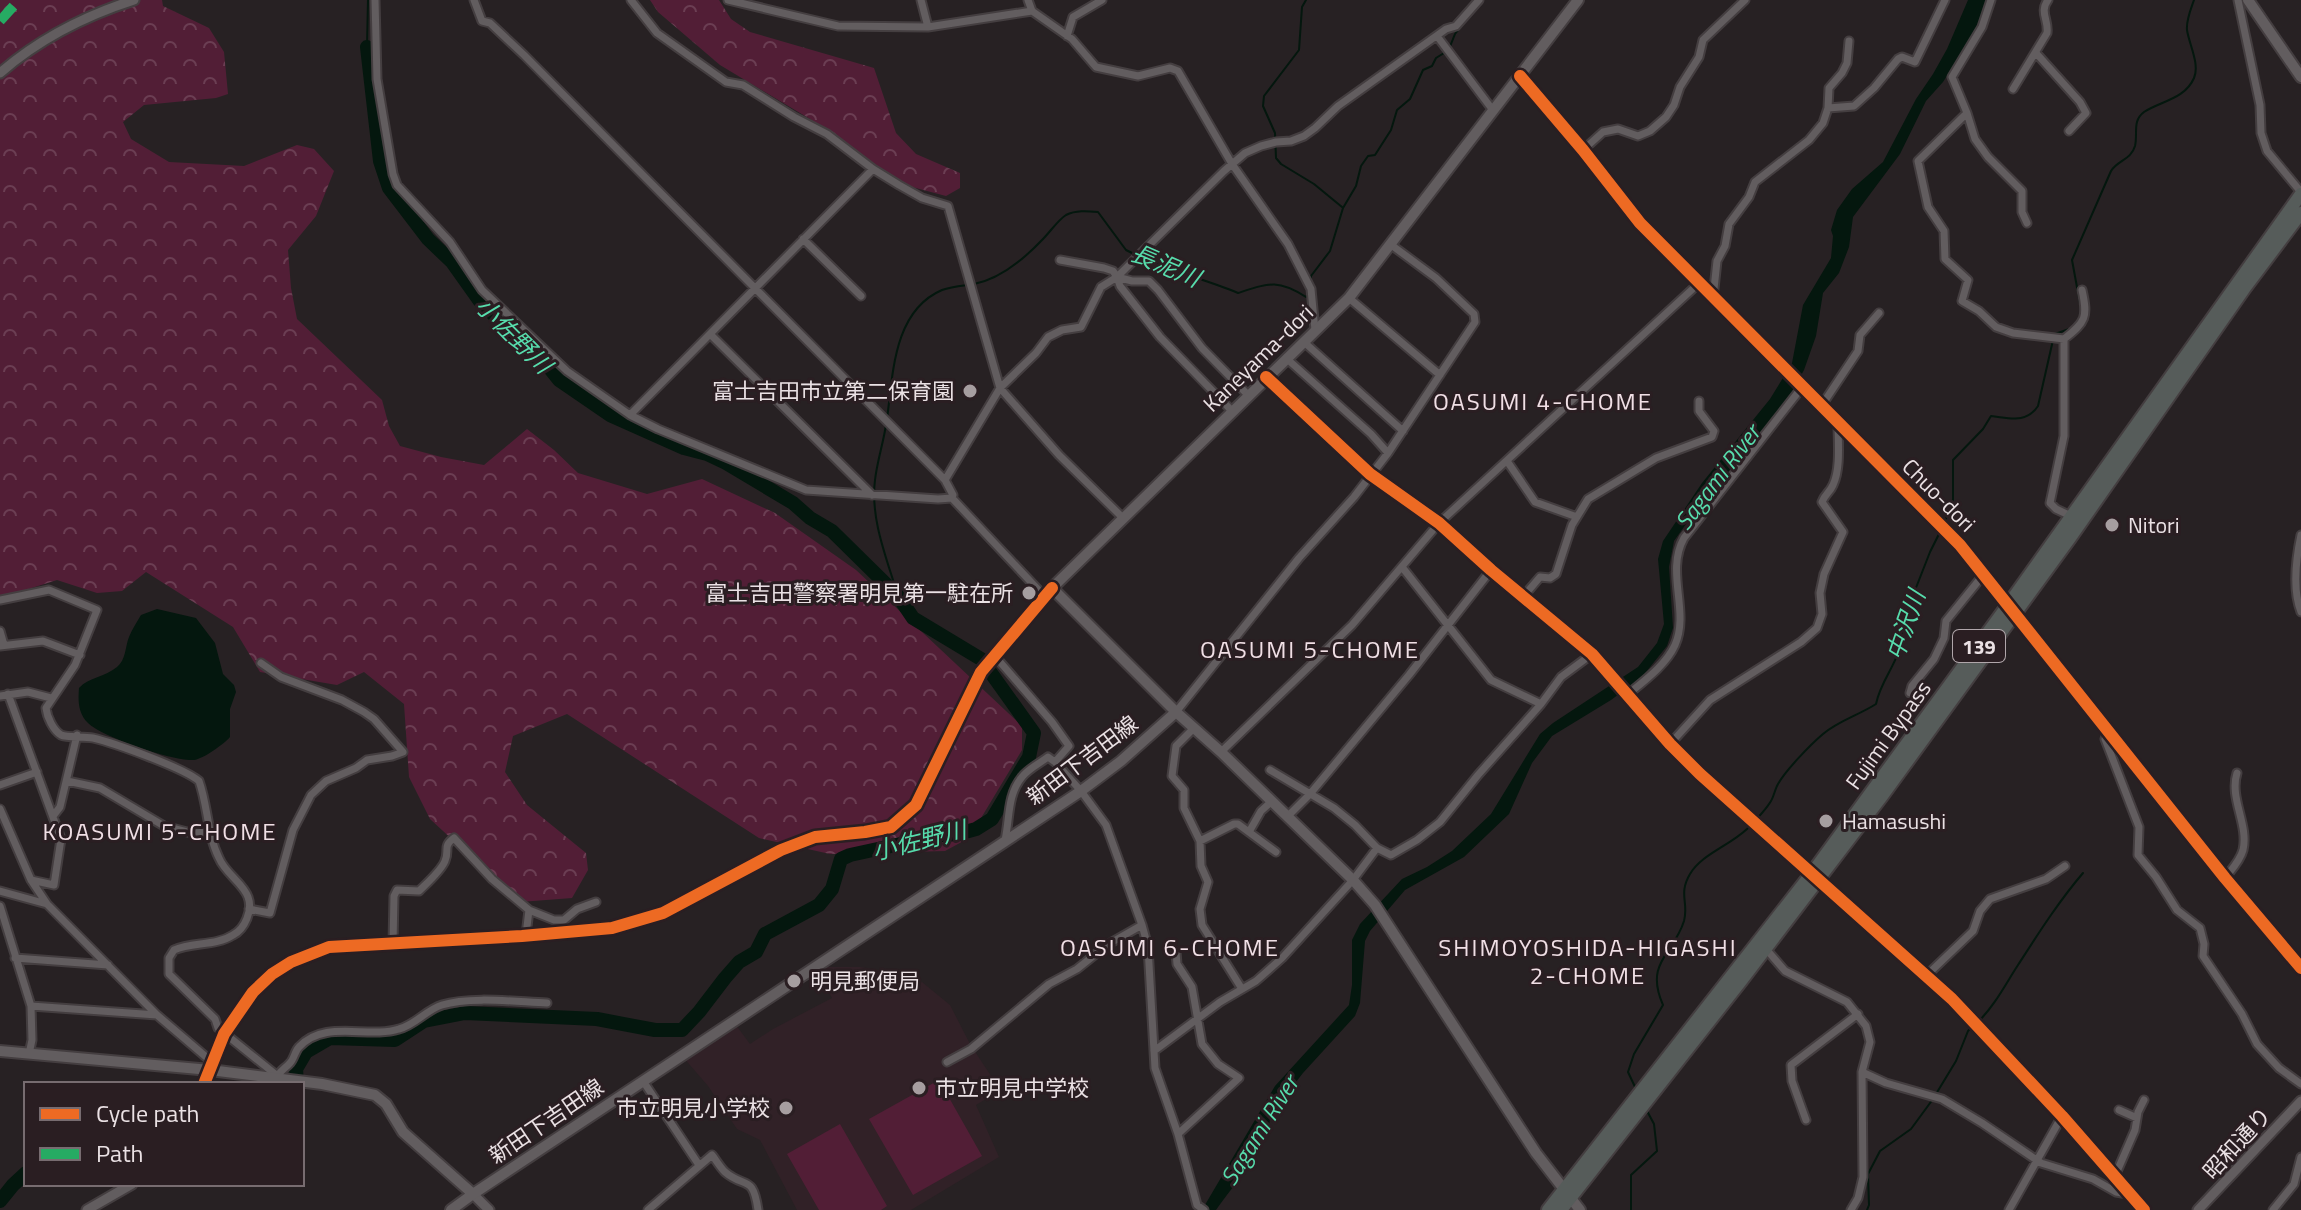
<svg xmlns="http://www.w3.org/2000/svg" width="2301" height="1210" viewBox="0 0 2301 1210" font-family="'Titillium Web','Noto Sans JP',sans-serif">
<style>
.built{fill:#312127}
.forest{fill:url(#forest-crowns)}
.pitch{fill:#521e36}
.water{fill:#04170e}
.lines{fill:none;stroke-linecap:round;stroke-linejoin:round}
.stream{stroke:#04170e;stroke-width:2}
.river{stroke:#04170e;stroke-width:14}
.tertiary-tunnel{stroke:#443e40;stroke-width:9;stroke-dasharray:9 4.5;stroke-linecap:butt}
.minor-casing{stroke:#443e40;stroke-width:11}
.tertiary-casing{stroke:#443e40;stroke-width:13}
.secondary-casing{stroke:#443e40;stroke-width:14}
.trunk-casing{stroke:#443e40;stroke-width:16}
.minor{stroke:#625d5f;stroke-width:7}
.tertiary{stroke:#625d5f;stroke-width:9}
.secondary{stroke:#625d5f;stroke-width:10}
.trunk{stroke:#565c5a;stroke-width:12}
.tertiary-bridge-casing{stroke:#443e40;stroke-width:13;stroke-linecap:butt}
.tertiary-bridge{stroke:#625d5f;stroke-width:9}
.quiet{stroke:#26ab63;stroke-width:10;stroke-dasharray:20 10;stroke-linecap:butt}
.cycleway-casing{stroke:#2a1e22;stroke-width:17}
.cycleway{stroke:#ed6a23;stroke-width:12}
.poi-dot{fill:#a69ea0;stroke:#2a1e22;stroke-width:3}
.labels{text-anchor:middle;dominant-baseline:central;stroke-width:6;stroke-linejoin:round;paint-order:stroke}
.shield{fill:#2a1e22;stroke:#b0a6aa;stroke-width:2}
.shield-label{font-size:20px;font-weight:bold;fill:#eae1e4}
.street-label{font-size:22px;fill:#eae1e4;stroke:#2a1e22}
.poi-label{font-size:22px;fill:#eae1e4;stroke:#2a1e22;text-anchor:start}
.water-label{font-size:24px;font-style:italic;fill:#57dcac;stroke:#2a1e22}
.neighbourhood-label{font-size:24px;letter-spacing:2px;fill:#f0dfe5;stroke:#2a1e22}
</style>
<defs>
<pattern id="forest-crowns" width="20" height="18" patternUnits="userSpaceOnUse" patternTransform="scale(2)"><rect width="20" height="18" fill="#521e36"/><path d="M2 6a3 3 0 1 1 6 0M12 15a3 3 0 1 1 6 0" fill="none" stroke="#6b3e53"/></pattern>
</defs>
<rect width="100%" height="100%" fill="#272123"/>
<path class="built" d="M826,967H860L890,972L904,984L915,986L922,982L950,1005L970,1044L997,1085L999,1091L976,1105L999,1157L911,1210H797L760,1140L737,1129L708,1086L683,1057L736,1025L750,1044L773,1029L832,998L816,971Z"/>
<path class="forest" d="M0,0H162L163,6L209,28L224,52L228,94L216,98L144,105L123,122L131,139L169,162L244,166L297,145L314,149L334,171L316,216L288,250L291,288L297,319L382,400L389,426L400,446L441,457L484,465L527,429L554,450L578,473L647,494L702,479L775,513L856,570L1022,726V750L969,838L945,851L830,854L759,838L567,714L513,736L505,772L527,805L586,853L588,870L572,898L520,902L430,819L409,777L404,704L364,672L337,685L260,672L233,627L146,572L122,591L97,593L57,580L0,598Z
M650,0H719L731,19L750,32L874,68L896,133L916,154L960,173V188L946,196L912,187L878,168L810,119L720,65L658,12Z"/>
<path class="pitch" d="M939,1080L982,1156L913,1195L869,1119Z
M840,1124L887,1206L881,1210H819L787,1154Z"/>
<path class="water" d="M1968,0H1988L1972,37L1943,82L1926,101L1900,154L1853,217L1849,247L1839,273L1823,293L1816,336L1804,370L1792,392L1766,429L1703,500L1674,541L1669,567L1673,628L1667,646L1642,677L1611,700L1552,736L1532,763L1509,814L1464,857L1405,890L1370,931L1365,941L1360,1003L1355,1016L1303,1073L1270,1115C1272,1141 1231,1188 1216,1210H1202L1275,1086L1349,1005L1352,985V940L1360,924L1402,879L1427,867L1452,851L1491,814L1540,734L1553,723L1638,667L1657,643L1664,624L1658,559L1663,541L1702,483L1770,399L1792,363L1803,305L1831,258L1833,236L1831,230L1837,210L1852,189L1883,162L1916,99L1933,74L1947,49Z
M157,609L196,618L215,643L223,674L234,685L236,692L230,709V737C224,744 203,759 194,760C175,762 102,737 88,723C78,713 78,701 79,688C89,677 105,677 117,667C126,660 125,647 129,637C132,629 137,622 141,615Z"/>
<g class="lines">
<path class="stream" d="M1306,0L1302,7L1299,50L1264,96L1263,106L1275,133L1276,158L1281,164L1314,184L1342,207
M367,47L368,0
M1449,49L1455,34L1471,14
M1140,257C1172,272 1205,279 1238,293C1269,283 1278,279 1306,297L1308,294
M1311,280V276L1330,251L1343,208L1356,186L1361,166L1368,156L1375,155L1391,130L1397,110L1410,99L1423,70L1432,66L1436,58L1444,53
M974,284C1001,279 1025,258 1043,239C1050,232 1058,220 1066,215C1076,210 1087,211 1098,212L1126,250L1134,254
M2081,309L2072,260L2111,171C2118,160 2131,160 2135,146C2138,133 2132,121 2144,112C2161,101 2185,99 2194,78C2200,64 2189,44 2187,30C2186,20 2191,9 2194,0
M2055,334L2072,328
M887,419C893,375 893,311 942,290C950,287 959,286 967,285
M886,425C883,444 877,462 875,480C870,519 887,559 898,596
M1944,524L1953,500V460L1983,429L1991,416C2010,418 2026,424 2038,406L2053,340
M1978,1022C1995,1005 2005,985 2018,965C2038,934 2059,901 2083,873
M1636,1089L1628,1072L1634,1054L1663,1005C1644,962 1674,954 1684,921C1689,903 1678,894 1690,874C1702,854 1729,846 1747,829C1755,821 1765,811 1771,801C1774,796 1775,789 1778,784C1786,770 1810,745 1823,734C1838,721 1859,715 1876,704C1882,674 1905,659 1901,626L1930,552L1941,530
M1936,1094L1956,1061L1968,1031L1973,1026
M1631,1210V1175L1657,1151L1654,1124L1646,1109
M1867,1210L1869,1205L1868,1174L1880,1151L1911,1129L1933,1099"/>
<path class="river" d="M297,1084L296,1069L306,1052L330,1038L395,1040L424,1021L465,1013L597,1019L655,1030H682L699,1012L725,978L739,962L756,952L765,934L819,905L832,889L841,859L850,855L942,835L958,834L976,829L992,819L1029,757L1034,733L981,659L913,618L898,596L832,531L810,518L793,503L726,463L707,454L684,448L610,415L559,380L547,365L539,360L479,300L452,262L428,239L389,188L380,161L367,47
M0,1201L13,1185L26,1173"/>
<path class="tertiary-tunnel" d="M916,805L977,679"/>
<defs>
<path id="minor" d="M375,0L377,79L393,174L397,185L450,242L482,290L567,371L630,415L658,429L806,490L938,499L952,498
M474,0L482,21L490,23L524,55L945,480L953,495L952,498L1045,597
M631,0L657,33L726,82L743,85L794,117L827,134L873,169L899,185L922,198L948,206L1000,388L1059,455L1123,518
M728,0L838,26L928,27L1032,11
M921,0L928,27
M1028,0L1032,11L1072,39L1096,67L1138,76L1170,68L1178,71L1232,164L1288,244L1311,289L1315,330
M1991,0L1982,27L1952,77L1967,113L1918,161L1928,207L1944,231L1945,259L1968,280L1962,301L1979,311L1996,327L2013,333L2064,339
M2238,0L2260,105L2261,133L2267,151L2301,192
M1067,36L1073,17L1102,0
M1437,36L1492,109
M2036,53L2080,102L2086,113L2069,131
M2013,89L2047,33C2049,20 2039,12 2048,0
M1828,108L1854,106L1874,88L1898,59L1902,57L1915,62L1945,0
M1967,113L1975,139L1988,157L2022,191V212L2027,223
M1583,150L1603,132L1618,129L1638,136L1650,131L1666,117L1674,105L1680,87L1699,57L1703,40L1745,0
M803,239L861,296
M1060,260L1104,268L1113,271L1117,277L1132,281H1149L1158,290L1202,348L1248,395
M1117,277L1120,286L1160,337L1232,411
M1349,298L1440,375
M1713,298L1717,261L1725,246L1729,224L1749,197L1755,182L1809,140L1823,123L1828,108L1829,88L1842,73L1847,63L1849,41
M710,334L872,495
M1304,342L1403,431
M1286,358L1371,434L1388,453
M1266,377L1370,474L1439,523L1491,570L1592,654L1670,744L1700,774L1952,999L2062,1116L2144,1210
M1822,405L1858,351L1860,335L1879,313
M630,415L873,169
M1507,461L1535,502L1577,517
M945,480L1000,388L1036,353L1048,337L1062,330L1081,327L1101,287L1117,277L1224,171L1245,153L1261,146L1276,142L1291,141L1304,136L1315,128L1338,106L1446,29L1456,26L1479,0
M2071,516L2056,509L2050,503L2064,436V339C2086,322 2088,317 2082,290
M2301,535C2296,559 2292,589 2301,612
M1402,567L1491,680L1541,704
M1523,597L1540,577L1550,578L1556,574L1572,525L1588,499L1656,458L1712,437L1714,431L1699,411V401
M0,600L49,590L97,610L75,665L46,708C47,717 53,730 61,735C67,738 84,736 93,738C114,743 184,768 199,781C208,806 207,834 219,858C225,873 243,883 248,897C253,910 245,929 233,935C216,946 192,942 174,950L169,958V974L215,1019L218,1028L280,1078
M0,631L4,645
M0,646L43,641L80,655
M994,655L1052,722L1069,746L1055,762L1048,757C1040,763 1028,769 1022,777C1007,795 1010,818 1005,840
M1910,693L1912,686L1934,659L1944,638L1946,621L1984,574
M8,694L61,839L54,885L31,880
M1627,695C1644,681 1666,665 1675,645C1690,611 1665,572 1684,538L1803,386
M0,696L28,692L51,698
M1176,712L1299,558L1354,497L1388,453L1475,322L1474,314L1436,278L1390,244
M1194,728L1176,746L1172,776L1184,790V808L1200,841L1201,866L1208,882L1200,909L1202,925L1242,989
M2108,729L2105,739L2139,827L2138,855L2156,877L2177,910L2200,928L2204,944L2203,956L2242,1014L2257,1044L2279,1068L2301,1084
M1670,744L1710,700L1801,642L1817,628L1822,614L1820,593L1824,574L1843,532L1822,502C1825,494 1830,492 1833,485C1841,468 1838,442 1838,423
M1221,752L1352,625L1439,523L1698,284
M1055,762L1081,791L1106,825L1142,925L1148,947L1155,1068L1178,1134L1197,1205L1204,1210
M1270,770L1334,808L1355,825L1377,848
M67,781L100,788L164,826L191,833L209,832
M0,785L37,772
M0,809L31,880L47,904L157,1015L212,1062
M53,816L60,807L77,735
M1287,817L1310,794L1409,675L1491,570
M1249,832L1261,811L1272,801
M1200,841L1234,824H1238L1276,852
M2225,878C2232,869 2240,861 2243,850C2249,825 2229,798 2237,773
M0,891L47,904
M0,906L31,1006L32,1040L29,1054
M249,909L270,913L293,830L311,795L326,781L356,768L367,760L392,756L403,752L374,719L364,712L342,700L281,677L261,663
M529,910L554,920H564L577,909L596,902
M393,943L394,896L397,890L419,891C427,883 441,871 445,861C450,849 442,847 454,838L492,879L529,910L526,935
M1766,949L1785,971L1847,1002L1866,1026L1870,1042L1862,1072L1863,1177L1858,1198L1851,1210
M1176,952L1177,964L1192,987L1202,1044L1218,1064L1239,1078L1178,1134
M15,958L108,965
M1926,976L1973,931L1980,911L1990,899L2046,879L2065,866
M31,1006L157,1015
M1154,1051L1220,1002L1256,981L1282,958L1353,880L1377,848L1391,855L1417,840L1440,822L1478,775L1541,704L1561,677L1592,654
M947,1062L971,1049L1049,984L1077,969L1107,945L1142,925
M1862,1072L1886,1083L1942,1099L1982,1123L2041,1163L2093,1179L2116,1192L2128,1194
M278,1076C281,1069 285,1069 290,1063C294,1059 295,1051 299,1047C325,1019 367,1039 399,1029C415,1025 426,1010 442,1005C470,996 518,1002 547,1003
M643,1081L699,1165
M2119,1110L2137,1118
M1806,1120L1792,1081L1791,1065L1858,1014
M2115,1176L2135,1130L2138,1112L2144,1100
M648,1210L712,1155C716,1160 720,1167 725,1172C745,1189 753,1174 758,1210
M2009,1210L2062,1116
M2273,1210L2294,1184L2301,1157"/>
<path id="tertiary" d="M0,73C39,39 84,16 134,0
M1520,76L1583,150L1640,223L1960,545L2225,878L2301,968
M977,679L994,655L1052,588
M243,1005L272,974L291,962L329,947L522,936L612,928L663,913L781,850L815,837L865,832L891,827L916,805
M204,1084L221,1041
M473,1194L489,1210
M87,1210L132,1184
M2198,1210L2301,1101"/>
<path id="secondary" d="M1578,0L1349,298L1052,588L1176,712L1221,752L1353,880L1375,905L1536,1153L1580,1210
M2248,0L2301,77
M0,1051L210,1070L322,1084L375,1095L386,1104L403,1132L473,1194
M451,1210L473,1194L1081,791L1121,761L1176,712"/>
<path id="trunk" d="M1548,1210L1812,873L2008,605L2301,194
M1561,1210L1741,981L1882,796L2070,538L2244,289L2301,213"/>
</defs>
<use href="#minor" class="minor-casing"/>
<use href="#tertiary" class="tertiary-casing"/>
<use href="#secondary" class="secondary-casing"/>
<use href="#trunk" class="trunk-casing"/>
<use href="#minor" class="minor"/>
<use href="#tertiary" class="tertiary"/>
<use href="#secondary" class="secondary"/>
<use href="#trunk" class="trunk"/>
<defs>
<path id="tertiary-bridge" d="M221,1041L243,1005"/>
</defs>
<use href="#tertiary-bridge" class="tertiary-bridge-casing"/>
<use href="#tertiary-bridge" class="tertiary-bridge"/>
<path class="quiet" d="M0,21L19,0"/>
<defs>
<path id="cycleway" d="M1520,76L1583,150L1640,223L1960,545L2225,878L2301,968
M1266,377L1370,474L1439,523L1491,570L1592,654L1670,744L1700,774L1952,999L2062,1116L2144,1210
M204,1084L224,1034L253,992L272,974L291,962L329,947L522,936L612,928L663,913L781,850L815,837L865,832L891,827L916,805L981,672L1052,588"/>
</defs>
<use href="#cycleway" class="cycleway-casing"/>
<use href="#cycleway" class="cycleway"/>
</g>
<g class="poi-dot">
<circle cx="970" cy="391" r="8"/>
<circle cx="2112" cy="525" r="8"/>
<circle cx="1029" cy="593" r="8"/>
<circle cx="1826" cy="821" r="8"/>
<circle cx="794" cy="981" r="8"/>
<circle cx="919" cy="1088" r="8"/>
<circle cx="786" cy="1108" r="8"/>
</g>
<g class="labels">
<rect class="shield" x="1953" y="630" width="52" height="32" rx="6"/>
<g class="shield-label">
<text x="1979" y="646">139</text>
</g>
<g class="street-label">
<text transform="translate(1258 358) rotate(-44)">Kaneyama-dori</text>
<text transform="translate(1939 495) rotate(45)">Chuo-dori</text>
<text transform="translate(1888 735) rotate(-54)">Fujimi Bypass</text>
<text transform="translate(1082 760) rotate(-37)">新田下吉田線</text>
<text transform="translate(546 1121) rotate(-34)">新田下吉田線</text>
<text transform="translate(2237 1143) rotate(-47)">昭和通り</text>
</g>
<g class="poi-label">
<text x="954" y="391" text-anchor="end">富士吉田市立第二保育園</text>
<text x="2128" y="525">Nitori</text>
<text x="1013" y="593" text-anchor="end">富士吉田警察署明見第一駐在所</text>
<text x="1842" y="821">Hamasushi</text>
<text x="810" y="981">明見郵便局</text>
<text x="935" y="1088">市立明見中学校</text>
<text x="770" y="1108" text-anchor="end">市立明見小学校</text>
</g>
<g class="water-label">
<text transform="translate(1166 265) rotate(23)">長泥川</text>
<text transform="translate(514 335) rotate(45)">小佐野川</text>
<text transform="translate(1717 477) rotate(-53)">Sagami River</text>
<text transform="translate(1905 625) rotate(-71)">中沢川</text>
<text transform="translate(919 840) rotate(-14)">小佐野川</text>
<text transform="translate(1259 1130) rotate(-58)">Sagami River</text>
</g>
<g class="neighbourhood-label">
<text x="1543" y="401">OASUMI 4-CHOME</text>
<text x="1310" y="649">OASUMI 5-CHOME</text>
<text x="160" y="831">KOASUMI 5-CHOME</text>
<text x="1170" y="947">OASUMI 6-CHOME</text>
<text x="1588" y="947">SHIMOYOSHIDA-HIGASHI<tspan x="1588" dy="28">2-CHOME</tspan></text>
</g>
</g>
<rect x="24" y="1082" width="280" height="104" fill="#2a1e22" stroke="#776c70" stroke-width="2"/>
<rect x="40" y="1108" width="40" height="12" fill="#ed6a23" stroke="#776c70" stroke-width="2"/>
<text x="96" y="1122" font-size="24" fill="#eae1e4">Cycle path</text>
<rect x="40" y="1148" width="40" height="12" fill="#26ab63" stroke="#776c70" stroke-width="2"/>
<text x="96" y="1162" font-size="24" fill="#eae1e4">Path</text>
</svg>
